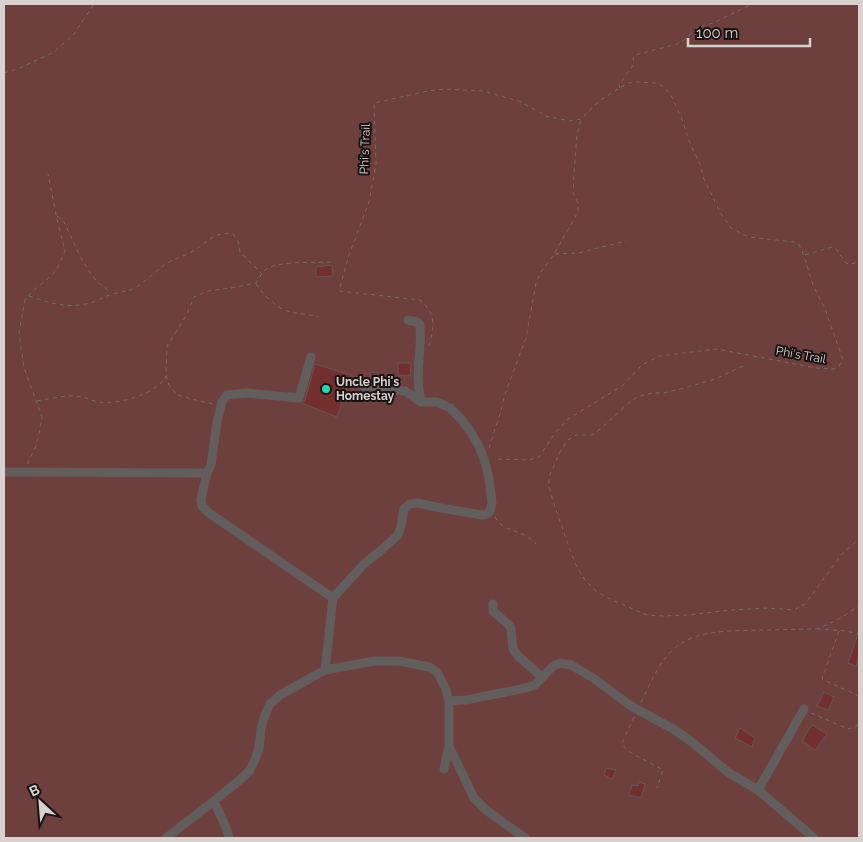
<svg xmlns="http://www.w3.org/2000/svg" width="863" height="842" viewBox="0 0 863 842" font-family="Raleway,sans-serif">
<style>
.green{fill:#6d3f3d}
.building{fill:#732e2e;stroke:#655757}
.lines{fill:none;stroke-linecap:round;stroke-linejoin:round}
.path{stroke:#786e6d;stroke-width:1;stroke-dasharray:4 4;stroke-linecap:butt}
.minor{stroke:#635d5d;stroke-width:9}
.poi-dot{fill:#28d5ad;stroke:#181212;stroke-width:2}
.labels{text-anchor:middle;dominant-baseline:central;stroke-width:4;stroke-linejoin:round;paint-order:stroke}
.street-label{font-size:12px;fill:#d9d1d0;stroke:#181212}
.poi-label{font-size:12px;font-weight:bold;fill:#d9d1d0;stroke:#181212;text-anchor:start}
</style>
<rect width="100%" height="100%" fill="#342827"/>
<path class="green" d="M4,4H859V838H4Z"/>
<path class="building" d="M332,265L333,276L316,277V267Z
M398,363H411L410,376L398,375Z
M315,364L351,375L337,417L302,403L305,400Z
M370,372L378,373V381H371Z
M858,634H859V657L856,666L848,663Z
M824,692L834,697L828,710L817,706Z
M812,725L827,734L815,750L802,741Z
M740,728L755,738L752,747L735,738Z
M606,768L616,770L612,779L604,775Z
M639,782L645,784L641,798L629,795L632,785L638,786Z"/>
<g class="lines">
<path class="path" d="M4,73L20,68L54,52L74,34L94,4
M620,88L619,85L634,64L633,59L635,55L677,44L684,40L695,30L699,27L713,23L752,4
M57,216L63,220L82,260L91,274L97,282L106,288L110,294
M555,254L578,253L626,241
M805,255L832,247L836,249L846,263L850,264L859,262
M256,284C264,295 276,308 290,312C299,314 308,314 318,317
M29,296C54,304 70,310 96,301C101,299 105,296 110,295C118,292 127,292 135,288C147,281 157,269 169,262C176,258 185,256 193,251C208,242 214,231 233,234L238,241L240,252L262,274
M429,346C434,327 437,314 420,300L339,291L349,255L369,202L376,164L374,103L428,91L444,89L483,91L519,101L546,116L570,121L581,119L599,101L621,87L628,83L638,82L656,83L664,87L671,95L683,122L689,141L700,164L704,179L721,214L731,228L749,237L794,242L799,245L802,250L813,285L825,309L843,360L839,366L834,369L816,368L717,349L659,356L642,365L622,386L568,419L555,433L539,457L529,460L494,459
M743,366L715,379L688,387L664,393H652L637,397L630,402L599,430L592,435H576L568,440L560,452L549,477V486L553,501L569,547L576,565L585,580L597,592L612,600L647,615L663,616L687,615L732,610L768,608L794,610L805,604L842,554L859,539
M37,401C48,399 66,395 76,396C84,396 91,401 99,402C117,405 158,394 166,376
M213,404L196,400L177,395L169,385L166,375L167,346L186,316L194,297L208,291L231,288L256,283C259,278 261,274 265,270C279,260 315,263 333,262
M489,448L500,414L505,394L526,338L536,283L541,272L554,254L578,212V203L573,193L574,173L577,135L581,119
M28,464V462L35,448L39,434L42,417L24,368L19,333L25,300L31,293L54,273L60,263L65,251L58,224L48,174
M495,517C503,531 514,529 526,536C530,538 533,541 536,544
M817,629L846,631L859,634
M839,631L822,679L859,696
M641,702C651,683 659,661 676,647C698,629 735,631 762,630C780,630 798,629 816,629C832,623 846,616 859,605
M811,713L848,729L856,727L859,722
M634,717L622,743L626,750L663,770L657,788"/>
<path class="minor" d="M408,320L417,322L420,325C420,331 421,338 420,345C419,366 416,381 421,402
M311,357L299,398L247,393L227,395L222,402L217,422L211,465L207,473L201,499L202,506L209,513L333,598L325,670
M4,472L207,473
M333,598L364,564L379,552L398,535L401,526L404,509L410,504L418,503L435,507L482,515L487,514L490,511L492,503L489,478L484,459L479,446L470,431L462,420L450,408L437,402H421L405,391L363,386
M493,604V611L509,625L511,629L513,649L518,656L542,677
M449,701L466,700L526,688L535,685L553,666L561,663L571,665L593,678L631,706L675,730L693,743L729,773L758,790L814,838
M449,746L474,798L486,810L525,838
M758,790L804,709
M214,801L227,830L229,838
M166,838L214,801L241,779L250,770L255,759L259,749L261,728L265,715L270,704L280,695L325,670L375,661H399L429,667L437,672L445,687L449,701V746L444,769"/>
</g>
<circle class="poi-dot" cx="326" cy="389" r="5"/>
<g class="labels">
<g class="street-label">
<text transform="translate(365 149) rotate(-88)">Phi's Trail</text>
<text transform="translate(801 355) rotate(10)">Phi's Trail</text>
</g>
<g class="poi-label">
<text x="336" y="382">Uncle Phi's<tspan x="336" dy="14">Homestay</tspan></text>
</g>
</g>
<rect width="863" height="842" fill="none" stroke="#d9d1d0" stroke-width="10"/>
<g transform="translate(40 802) rotate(334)" stroke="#181212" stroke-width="4" paint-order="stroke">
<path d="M0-4L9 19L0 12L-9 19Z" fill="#d9d1d0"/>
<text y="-8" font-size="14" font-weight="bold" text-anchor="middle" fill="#d9d1d0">B</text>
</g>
<path d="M688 38v8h122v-8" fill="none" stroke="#d9d1d0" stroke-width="2.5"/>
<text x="696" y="38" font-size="15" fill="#d9d1d0" stroke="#181212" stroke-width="4" paint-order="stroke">100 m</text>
</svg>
